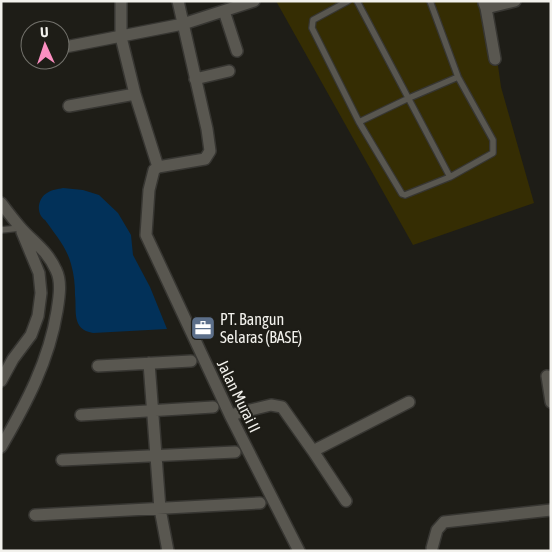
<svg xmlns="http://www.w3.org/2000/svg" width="552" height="552" viewBox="0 0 552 552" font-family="'Asap Condensed',sans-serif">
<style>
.green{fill:#352d03}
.water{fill:#023159}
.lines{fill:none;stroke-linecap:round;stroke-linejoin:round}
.service-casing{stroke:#373632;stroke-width:8}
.minor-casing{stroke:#373632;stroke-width:14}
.service{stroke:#595750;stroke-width:5.5}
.minor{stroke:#595750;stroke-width:11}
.labels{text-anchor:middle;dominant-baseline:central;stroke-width:4;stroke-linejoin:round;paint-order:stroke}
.poi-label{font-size:16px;fill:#f2f1ec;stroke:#1e1d17;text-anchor:start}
.street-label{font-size:16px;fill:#f2f1ec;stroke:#1e1d17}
</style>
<rect width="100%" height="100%" fill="#1e1d17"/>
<path class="green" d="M276,1H489L501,87L534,203L413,245Z"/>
<path class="water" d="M63,188L83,190L99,195L118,213L131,235L133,255L150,287L167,329L93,333C71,329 77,311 75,295C75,285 74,274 71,264C67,248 55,234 45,220C36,214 37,199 47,193C51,190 58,189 63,188Z"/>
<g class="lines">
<defs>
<path id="service" d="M348,1L313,20L312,28L359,122L402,194L405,195L450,177L493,153V140L458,77L430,1
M357,1L450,177
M359,122L409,98L458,77
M1,230L20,228"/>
<path id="minor" d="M121,1V37L135,94L158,167
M178,1L207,129L210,151L205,159L158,167L154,170L149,190L146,235L230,415L299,551
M484,3L486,8L515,1
M486,8L495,59
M224,11L237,51
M60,48L183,24L254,1
M195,79L229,71
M69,106L135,94
M1,203C7,211 13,219 20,227C33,242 47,250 56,270C62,282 59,298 57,311C49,361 26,404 1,447
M149,363L160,509L168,551
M98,366L191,361
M547,376L551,402
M1,381L13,359L31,335L38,316L41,293L39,273L22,232
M81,415L213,407
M230,415L271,405L282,407L313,451L346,501
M313,451L409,402
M62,460L235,452
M35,515L260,503
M432,548L437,530L444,522L551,510"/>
</defs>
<use href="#service" class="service-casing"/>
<use href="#minor" class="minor-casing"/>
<use href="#service" class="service"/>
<use href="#minor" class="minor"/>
</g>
<defs>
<symbol id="office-square" viewBox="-11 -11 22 22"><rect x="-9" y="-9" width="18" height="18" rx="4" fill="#5c6f8a" stroke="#1e1d17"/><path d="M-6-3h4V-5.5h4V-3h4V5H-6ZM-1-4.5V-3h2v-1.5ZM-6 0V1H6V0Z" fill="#fff"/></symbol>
</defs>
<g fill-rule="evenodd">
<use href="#office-square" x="189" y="314" width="28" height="28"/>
</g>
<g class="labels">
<g class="poi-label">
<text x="220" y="319">PT. Bangun<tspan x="220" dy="18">Selaras (BASE)</tspan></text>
</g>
<g class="street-label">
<text transform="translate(239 396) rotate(64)">Jalan Murai II</text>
</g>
</g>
<rect width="552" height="552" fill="none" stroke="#f2f1ec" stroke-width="5"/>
<g transform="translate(45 45) rotate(357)"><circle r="24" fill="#1e1d17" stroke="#73726c"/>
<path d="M0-4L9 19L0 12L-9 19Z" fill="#fc8fc1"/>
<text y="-8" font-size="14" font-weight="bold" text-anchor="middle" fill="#f2f1ec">U</text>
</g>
</svg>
